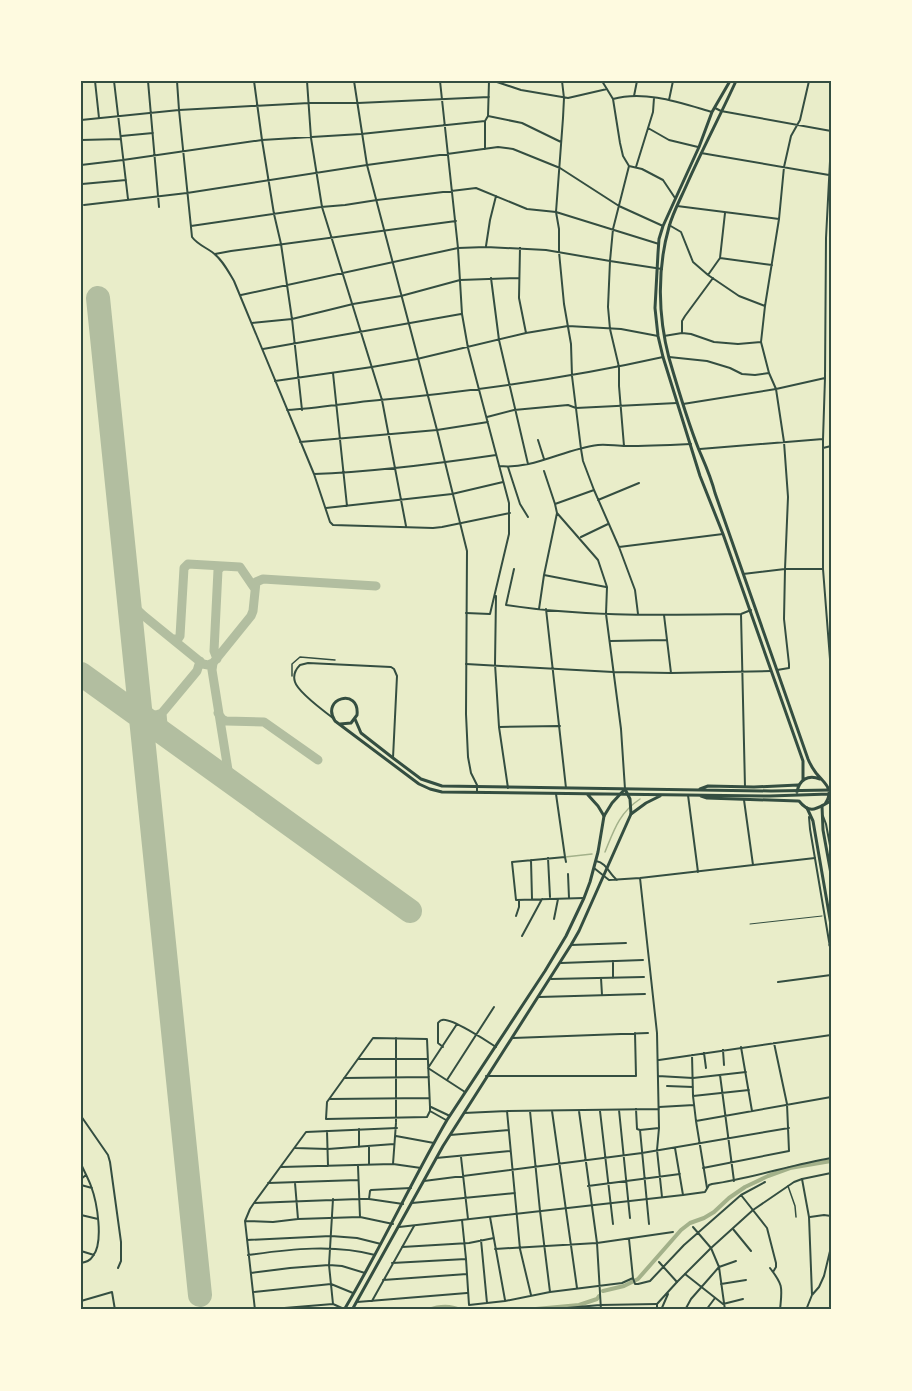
<svg xmlns="http://www.w3.org/2000/svg" width="912" height="1391" viewBox="0 0 912 1391" font-family="Mulish,sans-serif">
<style>
.lines{fill:none;stroke-linecap:round;stroke-linejoin:round}
.stream{stroke:#a3b18a;stroke-width:1.5}
.canal{stroke:#a3b18a;stroke-width:4}
.taxiway{stroke:#b2bea0;stroke-width:9}
.runway{stroke:#b2bea0;stroke-width:24}
.service{stroke:#344e41;stroke-width:1}
.pedestrian{stroke:#344e41;stroke-width:1.5}
.minor{stroke:#344e41;stroke-width:2}
.tertiary{stroke:#344e41;stroke-width:2}
.secondary{stroke:#344e41;stroke-width:3}
.primary{stroke:#344e41;stroke-width:3}
.neatline{fill:none;stroke:#344e41;stroke-width:2}
</style>
<rect width="100%" height="100%" fill="#e9edc9"/>
<g class="lines">
<path class="stream" d="M605,852C614,830 619,813 640,799
M565,857L592,854"/>
<path class="canal" d="M603,1291L624,1286L638,1279L681,1230L690,1223L704,1218L714,1212L729,1198L745,1187L768,1176L790,1168L831,1161
M428,1310C439,1306 450,1305 460,1310
M525,1310L579,1305L597,1299L599,1296"/>
<path class="taxiway" d="M129,602L144,616L203,664L208,665L213,663
M131,621L136,616H144
M173,639H178L180,636L184,568L188,564L240,567L255,589
M217,659L214,651L218,570L222,566
M140,701L143,707L152,714
M129,709C140,713 151,718 162,713L197,671L200,661
M162,713L163,725L169,737
M218,713L222,719L226,721L264,722L318,760
M144,748L146,735L162,713
M232,783L228,770L212,670L213,663L251,616L253,611L256,582L263,579L376,586"/>
<path class="runway" d="M98,298L200,1295
M81,674L410,911"/>
<path class="service" d="M750,924L822,916"/>
<path class="pedestrian" d="M292,676V664L300,657L335,660
M788,1186L795,1206L796,1217"/>
<path class="minor" d="M95,81L99,118
M114,81L128,199
M148,81L159,207
M177,81L179,110L192,237C197,244 205,247 212,252C222,259 228,271 234,281L314,474L330,522L333,525L433,528L442,527L510,513
M254,81L262,140L274,214L281,244L292,319L302,410
M307,81L311,138L322,207L382,400L406,526
M440,81L458,248L462,314L468,348L509,503V534L490,614L466,613
M494,81L521,90L568,98L607,89
M562,81L564,98L563,118L556,212L559,229V252L564,304L571,344L572,376L581,449L583,461L594,490L619,547L635,590L638,614
M602,81L613,99L620,143L623,156L629,166
M687,81L693,82L696,81
M634,96L637,81
M613,99C645,90 681,103 712,112
M669,100L673,81
M715,108L721,111L831,131
M488,116L522,123L561,142
M81,120L179,110L309,103H358L489,97
M648,128L669,140L698,147
M121,136L153,133
M81,140L121,139
M831,142L826,238L825,378L823,439V569L831,672
M485,149V121L488,116L489,81
M701,153L829,175
M81,165L123,160L262,140L361,134L485,121
M629,166L642,169L663,180L675,198
M636,167L653,112L654,98
M82,184L126,180
M84,205L187,193L367,165L498,147L513,149L560,168L619,206L663,226
M677,206L779,219
M669,225L681,232L693,262L708,275L739,296L765,306
M191,226L321,207L345,205L377,200L476,188L527,209L556,212L659,244
M486,246L490,220L496,196
M520,248L519,298L526,333
M215,254L231,251L456,221
M720,258L772,265
M708,275L720,258L725,213
M491,278L499,340L528,464
M241,295L458,248L486,247L546,250L610,261L662,269
M252,323L292,319L353,304L401,296L460,280L519,278
M682,333V321L685,316L713,278
M664,336L682,333L691,334L714,342L738,344L761,342
M263,349L461,314
M669,357L707,361L730,368L742,374L755,375L769,373
M333,373L347,506
M275,381L372,367L417,359L526,333L568,326L621,329L658,336
M683,404L776,389L825,378
M287,410C314,409 341,404 369,401C468,392 565,379 663,357
M487,417L514,410L568,405L576,408L677,403
M538,440L544,459
M300,442L437,430L488,422
M624,446L619,386V367L610,329L608,307L610,261L613,229L629,166
M823,448L831,446
M700,449L823,439
M499,466C533,470 564,449 598,445C607,444 616,446 626,446C647,446 669,445 691,444
M508,467L520,504L528,517
M314,474C375,472 435,464 496,455
M598,500L639,483
M555,504L594,490
M326,508L452,494L503,482
M557,513L598,560L607,587L606,614L621,729L625,789
M581,537L608,524
M619,547L723,534
M514,569L506,605C583,617 663,615 741,614L751,610
M743,574L785,569H823
M544,575L606,587
M496,596L495,664L499,727L508,788
M539,609L544,575L557,513L555,504L544,471
M546,609L566,788
M741,614L745,787
M664,615L671,673
M610,641L667,640
M466,664L613,672L671,673L771,671
M777,670L789,668V664L784,619L785,569L788,497L784,442L776,389L769,373L761,342L765,306L779,219L784,167L791,136L800,120L809,81
M333,718C325,712 298,692 295,682C293,676 295,670 300,665L308,663L391,667L394,669L397,676L393,758
M499,727L560,726
M556,794L565,857L566,862
M688,795L698,872
M744,800L753,865
M565,857L512,862L516,900L584,898
M548,858L550,897
M531,860L532,899
M596,861C607,863 609,874 617,880
M594,868L609,880L640,878L815,858
M568,874L569,898
M640,878L657,1033L659,1128L657,1150L662,1197
M516,916L519,907V900
M554,919L558,899
M522,936L542,899
M571,945L626,943
M613,961V978
M561,963L643,960
M601,978L602,995
M551,979L644,977
M778,982L831,975
M539,997L645,994
M457,1024L428,1068L465,1092
M373,1038L427,1039L430,1107V1111L427,1117L326,1119L327,1102Z
M396,1038V1122
M513,1038L648,1033
M443,1047L438,1043V1023C439,1022 440,1020 442,1020C450,1017 487,1041 496,1047
M741,1047L752,1111
M723,1050L724,1065
M704,1053L706,1068
M692,1055L693,1096L696,1121L707,1188
M358,1059H427
M659,1060L831,1035
M720,1075L734,1181
M486,1076H636L635,1033
M658,1076L693,1078L746,1072
M344,1078L429,1077
M447,1080L494,1007
M667,1086L693,1087
M693,1096L749,1090
M330,1099L429,1098
M431,1107L450,1116
M659,1107L694,1105
M636,1109L637,1129L640,1130L659,1128
M619,1110L630,1218
M430,1111L446,1120
M507,1111L520,1249L531,1295
M530,1111L540,1211L550,1292
M552,1111L577,1288
M579,1111L597,1243L601,1310
M600,1111L613,1224
M464,1113L507,1111L659,1109
M81,1116L108,1155L110,1162L121,1242V1261L118,1268
M696,1121L831,1097
M359,1129V1147
M640,1130L649,1224
M327,1131L328,1166
M450,1135L509,1130
M396,1136L434,1143
M295,1148L328,1149L394,1144
M675,1148L683,1195
M461,1157L468,1219
M436,1158L510,1151
M81,1164C84,1171 88,1178 91,1186C97,1202 104,1242 93,1256C90,1261 86,1262 81,1263
M369,1164V1146
M393,1164L396,1123
M358,1166L360,1217
M281,1167L393,1164L421,1168
M703,1168L789,1151L787,1104L774,1043
M81,1179L86,1175
M802,1179L809,1217L812,1295
M424,1181L642,1153L789,1128
M268,1183L358,1180
M295,1183L298,1219
M81,1185L92,1188
M588,1186L680,1174
M741,1195L767,1228L776,1263V1267L773,1272
M369,1199L370,1191L371,1190L411,1188
M254,1203L359,1199H369L403,1204
M412,1203L515,1193
M81,1215L98,1219
M490,1217L505,1300
M810,1217L824,1215L831,1216
M462,1220L466,1259L469,1305L505,1301L550,1292L622,1283L633,1278
M246,1221L273,1222L298,1219L360,1217L393,1224
M693,1227L711,1248L719,1267L725,1310
M733,1229L751,1251
M629,1239L633,1278L635,1284H638L650,1281L684,1245L741,1195L765,1182
M247,1240L331,1236L357,1238L381,1244
M481,1240L487,1303
M402,1247L469,1243L494,1238
M495,1249L597,1243L673,1232
M81,1251L94,1255
M248,1255C291,1249 334,1244 375,1255
M659,1262L677,1282
M392,1263L466,1259
M770,1268C784,1286 782,1288 780,1310
M251,1273L290,1268L329,1265L342,1266L365,1273
M685,1274L723,1304L743,1299
M383,1280L467,1274
M721,1284L746,1280
M253,1292L331,1284L353,1293
M81,1301L112,1292L115,1310
M372,1301L414,1226
M357,1302L467,1293
M333,1304L329,1265L333,1199
M81,1309V1310
M255,1310L245,1221L250,1209L254,1203L306,1132L397,1128
M260,1310L333,1304L344,1309
M545,1310L600,1305L657,1304
M685,1310L691,1299L719,1267L736,1261
M706,1310L715,1298
M806,1310L812,1295L819,1287L824,1276L831,1247"/>
<path class="tertiary" d="M354,81L367,165L437,430L467,551L466,714L468,757L471,773L477,785V792
M823,816L826,824L831,851
M809,817L810,829L831,953
M399,1227L683,1195L705,1192L709,1185L712,1184C752,1178 791,1165 831,1158
M657,1310V1304L677,1282L711,1248L753,1210L794,1182L802,1179L831,1173
M661,1310L668,1294"/>
<path class="secondary" d="M822,806L823,830L831,874
M807,808L813,821L831,925
M830,945L831,946
M344,1310C381,1248 411,1182 447,1120L545,971L566,936L584,898L590,882L598,852L604,816L612,803L625,789L630,799L631,814L579,931L571,945L443,1146L352,1310"/>
<path class="primary" d="M730,81L712,112L699,147L663,226L659,239L658,253L655,308L658,336L663,357L700,476L723,534L803,761V780
M736,81C720,116 702,150 687,184C681,198 673,212 669,227C657,269 658,316 669,358C678,389 687,420 699,450C705,464 711,477 715,493L808,759C810,764 813,769 816,773C825,784 835,789 825,804
M355,719L361,733L393,758L421,779L442,786L771,791L831,790
M340,724L351,723L357,715C360,687 320,698 335,721L419,784L430,789L442,792L770,796L829,794
M700,789L708,786L754,787L798,785
M797,792C799,780 808,774 820,779
M588,795L598,806L604,816
M701,796L707,798L798,801
M799,801C811,816 818,807 831,801
M631,814L646,803L660,796"/>
</g>
<rect width="912" height="1391" fill="none" stroke="#fefae0" stroke-width="165"/>
<rect x="82" y="82" width="748" height="1226" class="neatline"/>
</svg>
